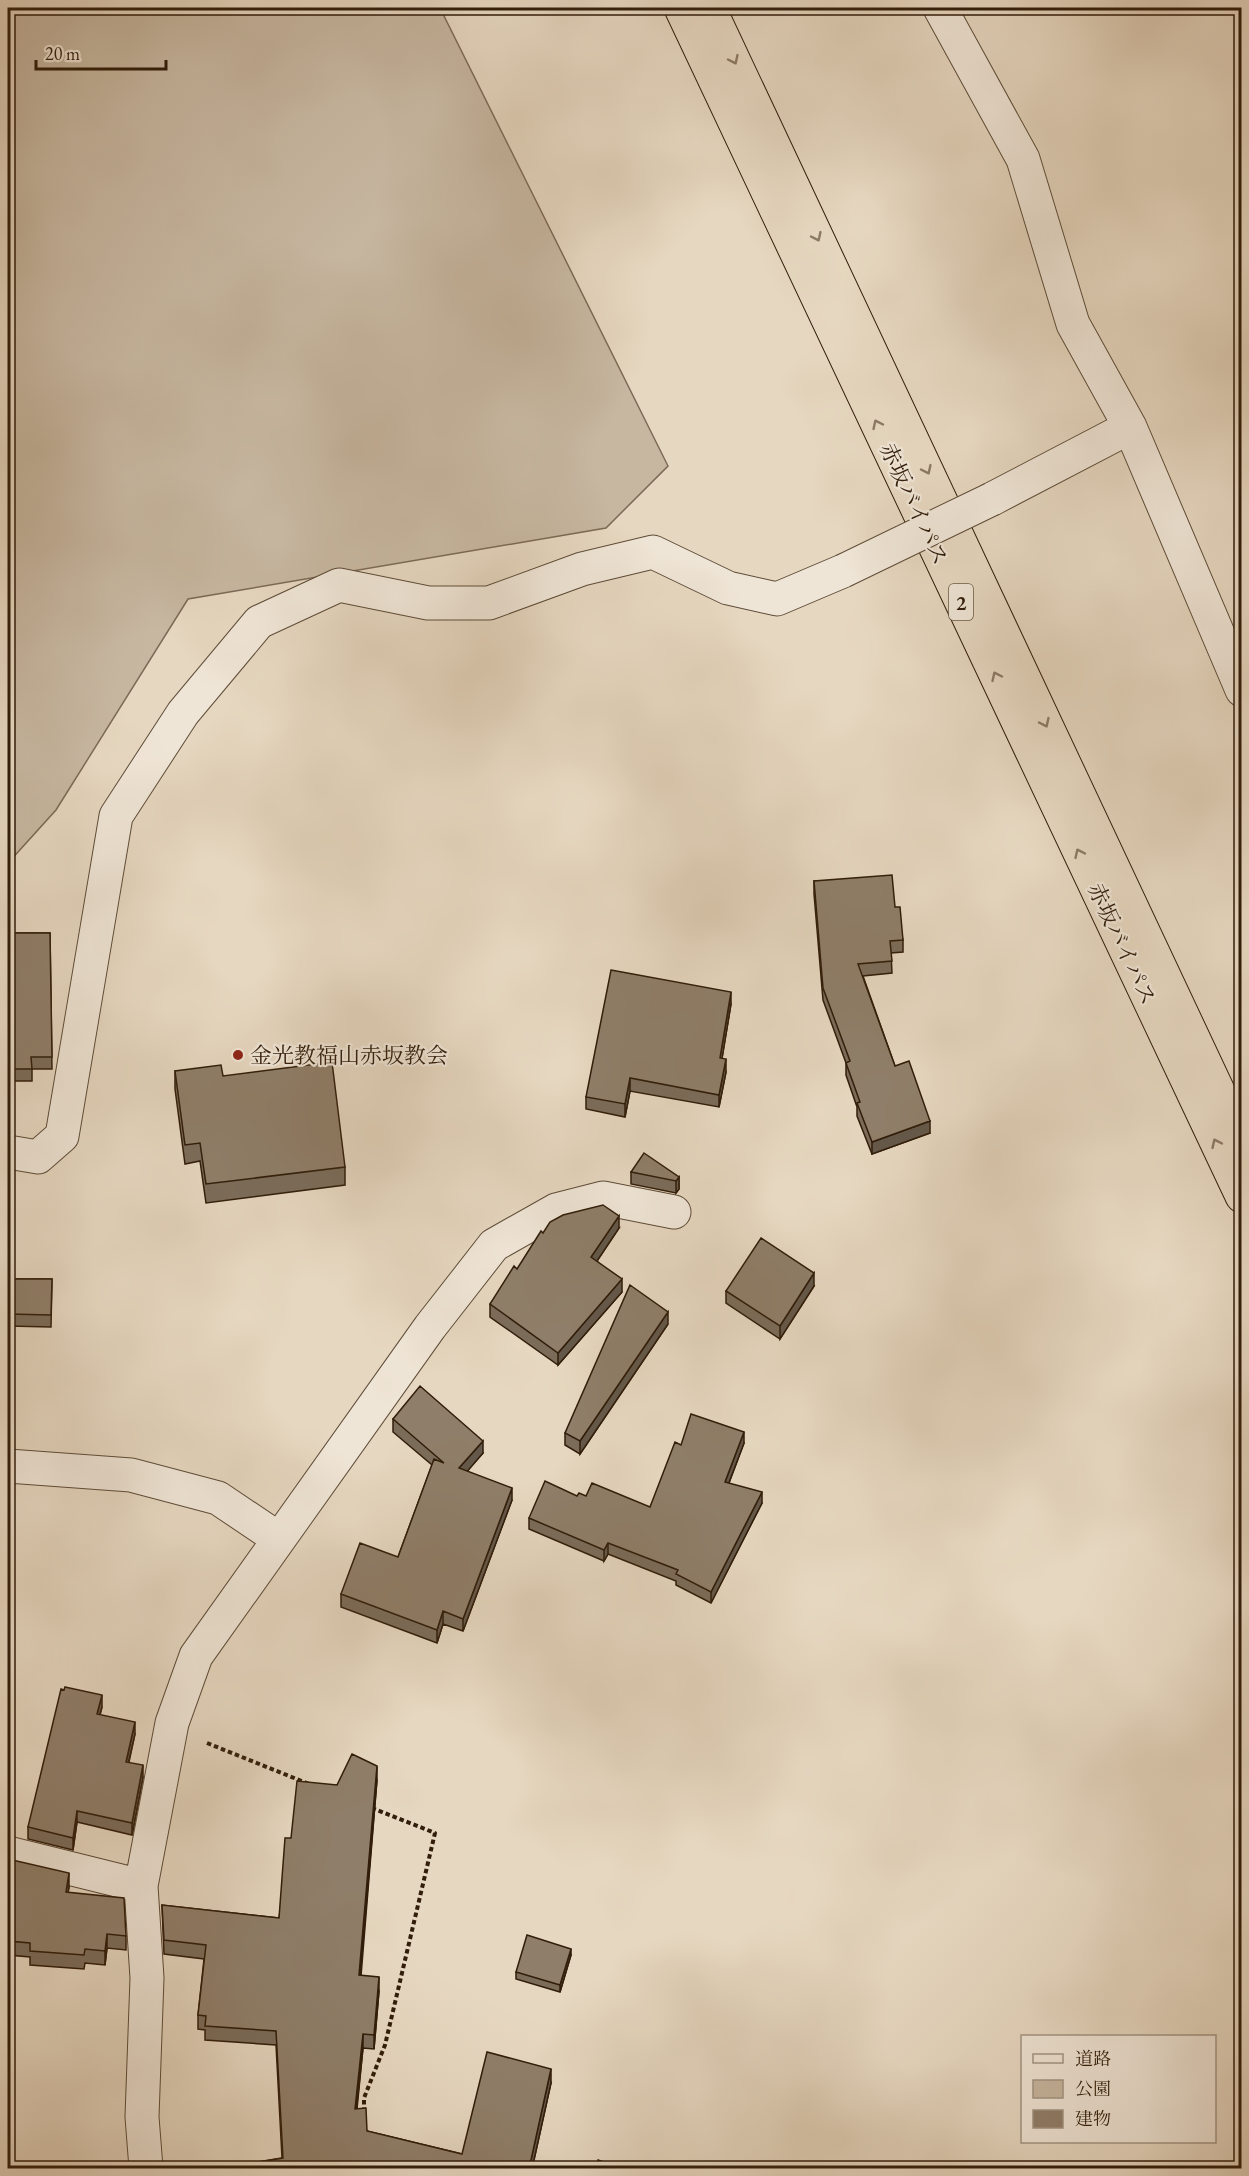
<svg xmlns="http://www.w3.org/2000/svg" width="1249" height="2176" viewBox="0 0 1249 2176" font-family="'EB Garamond','Noto Serif JP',serif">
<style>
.green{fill:#c7b7a1;stroke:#7c6a56;stroke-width:1.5}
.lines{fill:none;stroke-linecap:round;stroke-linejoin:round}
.street-casing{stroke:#5e4c38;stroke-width:35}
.highway-casing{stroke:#311d0a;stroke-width:35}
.path{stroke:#311d0a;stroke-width:4;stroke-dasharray:4.5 3;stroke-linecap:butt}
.street{stroke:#efe5d6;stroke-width:33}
.highway{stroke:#e6d7c0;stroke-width:33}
.street-bridge-casing{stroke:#5e4c38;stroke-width:35;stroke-linecap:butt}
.street-bridge{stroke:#efe5d6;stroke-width:33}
.wall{fill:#7b6c5a;stroke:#311d0a;stroke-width:1.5}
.shaded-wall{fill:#64584a;stroke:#311d0a;stroke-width:1.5}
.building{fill:#8f7e69;stroke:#311d0a;stroke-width:1.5}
.oneway{stroke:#8c7a65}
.poi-dot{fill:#8f2418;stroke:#efe5d6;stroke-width:2}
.labels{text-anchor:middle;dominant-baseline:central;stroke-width:4.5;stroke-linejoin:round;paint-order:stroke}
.shield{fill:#efe5d6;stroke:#6a5947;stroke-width:1.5}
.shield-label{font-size:21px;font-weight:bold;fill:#311d0a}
.street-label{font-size:22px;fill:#311d0a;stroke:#efe5d6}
.poi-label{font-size:22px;fill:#311d0a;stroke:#efe5d6;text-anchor:start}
</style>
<rect width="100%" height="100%" fill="#e6d7c0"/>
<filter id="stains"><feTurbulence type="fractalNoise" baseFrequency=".00333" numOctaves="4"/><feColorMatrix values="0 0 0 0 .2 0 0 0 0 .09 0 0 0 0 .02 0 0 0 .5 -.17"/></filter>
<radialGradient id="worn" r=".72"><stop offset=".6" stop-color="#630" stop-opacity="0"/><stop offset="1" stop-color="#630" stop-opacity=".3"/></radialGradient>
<path class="green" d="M8,8H440L668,466L606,528L188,599L56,810L8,863Z"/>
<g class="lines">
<defs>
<path id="street" d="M940,8L1023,159L1073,324L1130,427L1242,690
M992,499L1130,427
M8,1152L38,1157L62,1136L116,816L183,713L259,622L339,585L428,603H489L582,569L653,552L728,588L777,599L843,571
M8,1466L131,1475L218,1498L279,1539
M8,1853L141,1886
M146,2168L142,2117L147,1978L141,1886L172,1723L196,1656L430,1327L494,1245L556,1210L603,1198L674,1212"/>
<path id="highway" d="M681,8L1242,1196
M709,8L1242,1142"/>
</defs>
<use href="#street" class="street-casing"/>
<use href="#highway" class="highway-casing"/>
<path class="path" d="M207,1743L309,1784
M364,2112V2098L385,2045L435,1833L372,1808"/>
<use href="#street" class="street"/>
<use href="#highway" class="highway"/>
<defs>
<path id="street-bridge" d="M843,571L992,499"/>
</defs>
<use href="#street-bridge" class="street-bridge-casing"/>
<use href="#street-bridge" class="street-bridge"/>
</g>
<path class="wall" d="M814,881L895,907L903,940V952L891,953L892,973L863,976L895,1066L930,1133L872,1154L857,1116V1107L846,1075V1063L823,1000L814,894Z
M8,933H50L52,1069H32V1081H8Z
M731,1004L722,1058L726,1072L719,1107L630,1091L625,1117L586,1109V1097Z
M175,1071L223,1076L345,1167V1185L206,1203L200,1161L185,1164L175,1089Z
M631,1172L679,1177V1189L676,1193L631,1184Z
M619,1228L597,1261L622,1292L558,1365L490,1317V1304L517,1269Z
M8,1279H52L51,1327L8,1326Z
M814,1286L780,1339L726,1303V1291Z
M668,1324L580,1454L565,1445V1433Z
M393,1419L483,1453L467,1471L512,1500L463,1631L443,1624L437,1643L341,1607V1594L398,1557L432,1465L393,1432Z
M744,1443L729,1483L762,1503L711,1603L676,1585V1581L608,1554L604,1561L529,1529V1518L577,1496H586L650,1507L681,1445Z
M102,1707L100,1715L135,1734L129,1762L143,1777L132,1835L77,1822L73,1850L28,1839V1827Z
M377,1780L361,1976L379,1991L374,2049L363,2048L357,2109L367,2131L462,2154L551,2083L532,2169H215L282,2158L276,2045L205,2040V2030L198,2029V2015L204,1959L164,1954L162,1905L279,1918L291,1838L337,1785Z
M8,1859L69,1887L68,1892L126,1936V1950L107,1948L105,1965L85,1963L84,1969L30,1965V1957L8,1955Z
M571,1955L560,1992L516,1979V1972Z"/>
<path class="shaded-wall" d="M731,992V1004L720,1071V1058Z
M726,1059V1072L719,1107V1095Z
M630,1078V1091L625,1117V1104Z
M930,1121V1133L872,1154V1142Z
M679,1177V1189L676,1193V1181Z
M619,1216V1228L591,1270V1257Z
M814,1273V1286L780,1339V1326Z
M622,1279V1292L558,1365V1353Z
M668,1312V1324L580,1454V1441Z
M744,1432V1443L725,1493V1482Z
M483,1441V1453L459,1481V1468Z
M512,1488V1500L463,1631V1619Z
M762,1492V1503L711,1603V1592Z
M608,1543V1554L604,1561V1550Z
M443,1611V1624L437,1643V1630Z
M102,1695V1707L97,1725V1714Z
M135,1722V1734L126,1773V1762Z
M143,1765V1777L132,1835V1823Z
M377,1766V1780L359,1989V1975Z
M77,1811V1822L73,1850V1838Z
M69,1873V1887L66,1906V1892Z
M107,1934V1948L105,1965V1951Z
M571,1949V1955L560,1992V1985Z
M379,1977V1991L374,2049V2035Z
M363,2034V2048L355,2123V2109Z
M551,2069V2083L532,2169H529Z"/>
<path class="building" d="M892,875L895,907H900L903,940L890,941L892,961L858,964L895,1066L909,1061L930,1121L872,1142L857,1103L860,1102L846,1063L850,1061L823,988L814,881Z
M8,933H50L52,1057H31L32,1069H8Z
M611,970L731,992L720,1058L726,1059L719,1095L630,1078L625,1104L586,1097Z
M332,1062L345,1167L206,1184L200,1143L185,1145L175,1071L221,1065L223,1076Z
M644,1153L679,1177L676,1181L631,1172Z
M603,1205L619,1216L591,1257L622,1279L558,1353L490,1304L514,1266L517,1269L541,1231L543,1233L550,1222L563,1215Z
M761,1238L814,1273L780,1326L726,1291Z
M8,1279H52L51,1315L8,1314Z
M630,1285L668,1312L580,1441L565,1433Z
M420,1386L483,1441L459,1468L512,1488L463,1619L443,1611L437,1630L341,1594L360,1543L398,1557L434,1459L444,1463L393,1419Z
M691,1414L744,1432L725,1482L762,1492L711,1592L676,1574L678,1570L608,1543L604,1550L529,1518L545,1481L577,1496L579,1493L586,1496L592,1483L650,1507L675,1442L681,1445Z
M65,1687L102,1695L97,1714L135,1722L126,1762L143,1765L132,1823L77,1811L73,1838L28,1827L61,1689L64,1690Z
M352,1754L377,1766L359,1975L379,1977L374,2035L363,2034L355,2109L366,2108L367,2131L462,2154L487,2052L551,2069L529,2169H215L283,2158L276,2031L205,2026L206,2016L198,2015L206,1945L164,1940L162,1905L279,1918L285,1838H291L297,1781L337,1785Z
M8,1859L69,1873L66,1892L124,1898L126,1936L107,1934L105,1951L85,1949L84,1955L30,1951V1943L8,1941Z
M527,1935L571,1949L560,1985L516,1972Z
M598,2160L625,2169H595Z"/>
<defs><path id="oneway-chevron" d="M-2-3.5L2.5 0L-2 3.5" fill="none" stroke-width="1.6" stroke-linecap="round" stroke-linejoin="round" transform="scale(1.5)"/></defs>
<g class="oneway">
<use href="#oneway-chevron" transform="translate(734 60) rotate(65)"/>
<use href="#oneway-chevron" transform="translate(817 237) rotate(65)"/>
<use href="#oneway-chevron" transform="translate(877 424) rotate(-115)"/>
<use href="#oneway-chevron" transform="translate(927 470) rotate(65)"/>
<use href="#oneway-chevron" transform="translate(996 676) rotate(-115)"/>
<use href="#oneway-chevron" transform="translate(1045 723) rotate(65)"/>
<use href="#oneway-chevron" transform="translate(1079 853) rotate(-115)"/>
<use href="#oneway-chevron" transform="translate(1216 1143) rotate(-115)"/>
</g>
<circle class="poi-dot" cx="238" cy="1055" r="6"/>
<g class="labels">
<rect class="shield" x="949" y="584" width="24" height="36" rx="4.5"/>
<g class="shield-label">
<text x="961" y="602">2</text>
</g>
<g class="street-label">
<text transform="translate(914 504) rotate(65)">赤坂バイパス</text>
<text transform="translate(1122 944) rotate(65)">赤坂バイパス</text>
</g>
<g class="poi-label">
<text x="250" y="1055">金光教福山赤坂教会</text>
</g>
</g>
<rect width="1249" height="2176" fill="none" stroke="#e6d7c0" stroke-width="30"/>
<rect x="9" y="9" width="1231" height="2158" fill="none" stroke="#311d0a" stroke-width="3"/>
<rect x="15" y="15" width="1219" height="2146" fill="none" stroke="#311d0a" stroke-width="1.5"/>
<rect x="1021" y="2035" width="195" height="108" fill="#efe5d6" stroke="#a39584" stroke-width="1.5"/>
<rect x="1033" y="2054" width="30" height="9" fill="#efe5d6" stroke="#a39584" stroke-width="1.5"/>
<text x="1075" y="2065" font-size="18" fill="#311d0a">道路</text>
<rect x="1033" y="2080" width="30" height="18" fill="#c7b7a1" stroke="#a39584" stroke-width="1.5"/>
<text x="1075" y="2095" font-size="18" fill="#311d0a">公園</text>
<rect x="1033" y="2110" width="30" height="18" fill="#8f7e69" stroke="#a39584" stroke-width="1.5"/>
<text x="1075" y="2125" font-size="18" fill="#311d0a">建物</text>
<path d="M36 60v9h130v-9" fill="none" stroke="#311d0a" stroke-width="3"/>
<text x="45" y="60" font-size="18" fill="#311d0a" stroke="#efe5d6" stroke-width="4.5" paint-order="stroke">20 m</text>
<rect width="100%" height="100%" filter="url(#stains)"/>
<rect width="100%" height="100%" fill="url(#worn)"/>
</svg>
